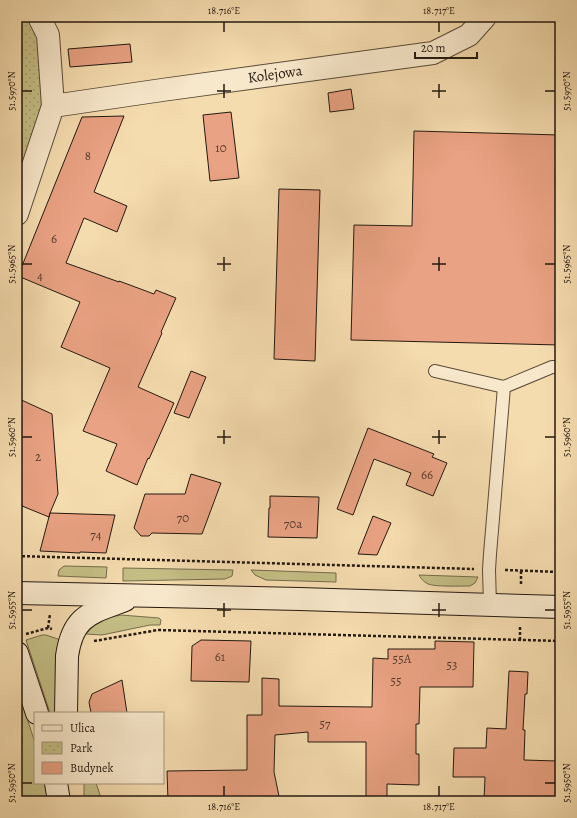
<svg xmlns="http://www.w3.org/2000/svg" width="577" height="818" viewBox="0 0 577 818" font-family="Alegreya,serif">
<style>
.grass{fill:#c4be85;stroke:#746c4a}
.park{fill:url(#park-dots);stroke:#746c4a}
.building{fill:#e9a283;stroke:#25190f}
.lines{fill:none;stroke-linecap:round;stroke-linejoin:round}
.lane-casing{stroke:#594a37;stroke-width:14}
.street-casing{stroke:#594a37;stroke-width:24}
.secondary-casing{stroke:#25190f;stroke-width:24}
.path{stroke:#25190f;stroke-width:2.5;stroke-dasharray:3 2;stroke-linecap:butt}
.lane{stroke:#f8e8cb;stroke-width:12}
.street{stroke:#f8e8cb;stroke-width:22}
.secondary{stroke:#f8e8cb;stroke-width:22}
.ticks{fill:none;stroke:#25190f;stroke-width:1.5}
.labels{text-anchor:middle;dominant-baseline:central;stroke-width:3.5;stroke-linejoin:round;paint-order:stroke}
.number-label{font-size:13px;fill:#563b2c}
.street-label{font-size:15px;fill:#25190f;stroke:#f8e8cb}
.neatline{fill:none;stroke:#25190f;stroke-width:1.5}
.ticks-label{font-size:10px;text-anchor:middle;fill:#25190f}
</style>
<defs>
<pattern id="park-dots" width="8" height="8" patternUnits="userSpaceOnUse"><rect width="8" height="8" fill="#c4be85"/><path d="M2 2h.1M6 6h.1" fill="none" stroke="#a8a372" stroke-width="1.8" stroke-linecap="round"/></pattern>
</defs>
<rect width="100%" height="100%" fill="#f5dcaf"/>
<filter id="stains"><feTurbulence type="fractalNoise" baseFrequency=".005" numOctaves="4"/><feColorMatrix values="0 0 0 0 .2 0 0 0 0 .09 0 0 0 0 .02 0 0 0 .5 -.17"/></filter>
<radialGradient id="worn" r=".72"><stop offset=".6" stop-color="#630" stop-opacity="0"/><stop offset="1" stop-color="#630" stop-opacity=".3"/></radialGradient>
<path class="grass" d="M64,566L107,567L106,578L58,576L59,570Z
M123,568H124L233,570L232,576L225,579L123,581Z
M251,570L336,573V582L266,580L255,575Z
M419,575L478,577L475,583L470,586C460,586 436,587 428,584C424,582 421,579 419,575Z
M121,615L159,618L161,620L160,625H150L102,635L86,634C96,622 105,618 121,615Z
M42,635H46L61,640L56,713H50L26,640Z
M17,687L35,743V783H45L48,801H17Z
M84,783H96L102,801H84Z"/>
<path class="park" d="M17,17H31L39,35L45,105L17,195Z"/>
<path class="building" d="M130,44L132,62L70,67L68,49Z
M351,89L354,109L330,112L328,93Z
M231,112L239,178L210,181L203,115Z
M124,116L94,192L127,206L117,232L84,218L66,263L119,282V281L154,294L156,290L176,298L161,332L162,333L138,387L174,403L149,459L148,458L137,485L106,471L117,444L83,431L110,368L61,347L80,302L18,276L82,117Z
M414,131L560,135V345L351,340L354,225L412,226Z
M279,189L320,190L315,361L274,359Z
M191,371L206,377L189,418L174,413Z
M17,398L52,414L58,494L50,513L115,515L106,553L80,552V553L40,551L50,513L49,517L22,506L20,490H21L17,460Z
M368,428L434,454L432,457L447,463L433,496L406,485L411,473L374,459L353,515L337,509Z
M191,474L221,483L202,534L152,533L149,536H141L134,528L145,494H185Z
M270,496L319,497L317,538L268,537L269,508H270Z
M373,516L391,523L377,555L358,554Z
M201,640L251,641L249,682L191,681L192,646Z
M435,641L474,642L473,687H420L419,724H416V754H419V785L387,784V801H366V742H308V732L275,735L274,772L280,801H168L167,771L247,770V715H262V678L279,679V706L372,707L373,658L388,659V649H435Z
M509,671L528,672L527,694H525L523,730H525L524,760L557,761L555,801H484L485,777H453L454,748H486L487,728L506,729Z
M122,680L127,713H91L89,702L92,694Z"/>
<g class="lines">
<defs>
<path id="lane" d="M435,371L504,387L552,367H560
M490,605L489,570L490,554L504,387"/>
<path id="street" d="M53,106L162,90L433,53L469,35L485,17
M17,214L53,106L48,35L39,17"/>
<path id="secondary" d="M17,593L300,599L560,607
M17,653L37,713
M66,713L67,656C73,615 91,613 125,600
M56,783L59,801"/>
</defs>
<use href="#lane" class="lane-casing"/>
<use href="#street" class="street-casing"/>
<use href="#secondary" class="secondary-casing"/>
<path class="path" d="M17,556L474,569
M505,570L560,572
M521,584V571
M48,628L50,614
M26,634L48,628L52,629
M520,640V627
M94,641L158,630L560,641"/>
<use href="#lane" class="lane"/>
<use href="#street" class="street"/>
<use href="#secondary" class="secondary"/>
</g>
<path class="ticks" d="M224,22V32M439,22V32M224,84V98M439,84V98M22,91H32M217,91H231M432,91H446M545,91H555M224,257V271M439,257V271M22,264H32M217,264H231M432,264H446M545,264H555M224,430V444M439,430V444M22,437H32M217,437H231M432,437H446M545,437H555M224,603V617M439,603V617M22,610H32M217,610H231M432,610H446M545,610H555M22,783H32M545,783H555M224,786V796M439,786V796"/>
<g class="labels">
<g class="number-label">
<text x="221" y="147">10</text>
<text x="88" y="155">8</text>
<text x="54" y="238">6</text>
<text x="40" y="275">4</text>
<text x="38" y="456">2</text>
<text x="427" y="474">66</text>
<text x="183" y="517">70</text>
<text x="293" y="523">70a</text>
<text x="96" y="534">74</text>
<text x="220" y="656">61</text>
<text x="402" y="658">55A</text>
<text x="452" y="664">53</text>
<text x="396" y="680">55</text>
<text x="325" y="723">57</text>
</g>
<g class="street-label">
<text transform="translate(275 74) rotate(-8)">Kolejowa</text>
</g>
</g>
<rect width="577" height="818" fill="none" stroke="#f5dcaf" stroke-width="44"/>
<rect x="34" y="712" width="130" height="72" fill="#f8e8cb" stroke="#a49580"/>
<rect x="42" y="725" width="20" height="6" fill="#f8e8cb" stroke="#a49580"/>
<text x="70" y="732" font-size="12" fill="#25190f">Ulica</text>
<rect x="42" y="742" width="20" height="12" fill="url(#park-dots)" stroke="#a49580"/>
<text x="70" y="752" font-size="12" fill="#25190f">Park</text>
<rect x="42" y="762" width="20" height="12" fill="#e9a283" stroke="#a49580"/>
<text x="70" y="772" font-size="12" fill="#25190f">Budynek</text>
<path d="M415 52v6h62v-6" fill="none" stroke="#25190f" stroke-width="2"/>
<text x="421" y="52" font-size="12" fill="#25190f" stroke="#f8e8cb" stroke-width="3" paint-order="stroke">20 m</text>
<rect x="22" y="22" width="533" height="774" class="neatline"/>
<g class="ticks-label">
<text x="224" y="14">18.716°E</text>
<text x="439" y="14">18.717°E</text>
<text transform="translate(11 91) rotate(-90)" y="4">51.5970°N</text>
<text transform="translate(566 91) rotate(-90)" y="4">51.5970°N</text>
<text transform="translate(11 264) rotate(-90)" y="4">51.5965°N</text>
<text transform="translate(566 264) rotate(-90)" y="4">51.5965°N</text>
<text transform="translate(11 437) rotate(-90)" y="4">51.5960°N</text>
<text transform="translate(566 437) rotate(-90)" y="4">51.5960°N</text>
<text transform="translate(11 610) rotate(-90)" y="4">51.5955°N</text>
<text transform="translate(566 610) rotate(-90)" y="4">51.5955°N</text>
<text transform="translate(11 783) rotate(-90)" y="4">51.5950°N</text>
<text transform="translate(566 783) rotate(-90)" y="4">51.5950°N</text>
<text x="224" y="810">18.716°E</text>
<text x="439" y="810">18.717°E</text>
</g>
<rect width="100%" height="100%" filter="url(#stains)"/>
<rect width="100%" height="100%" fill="url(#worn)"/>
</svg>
